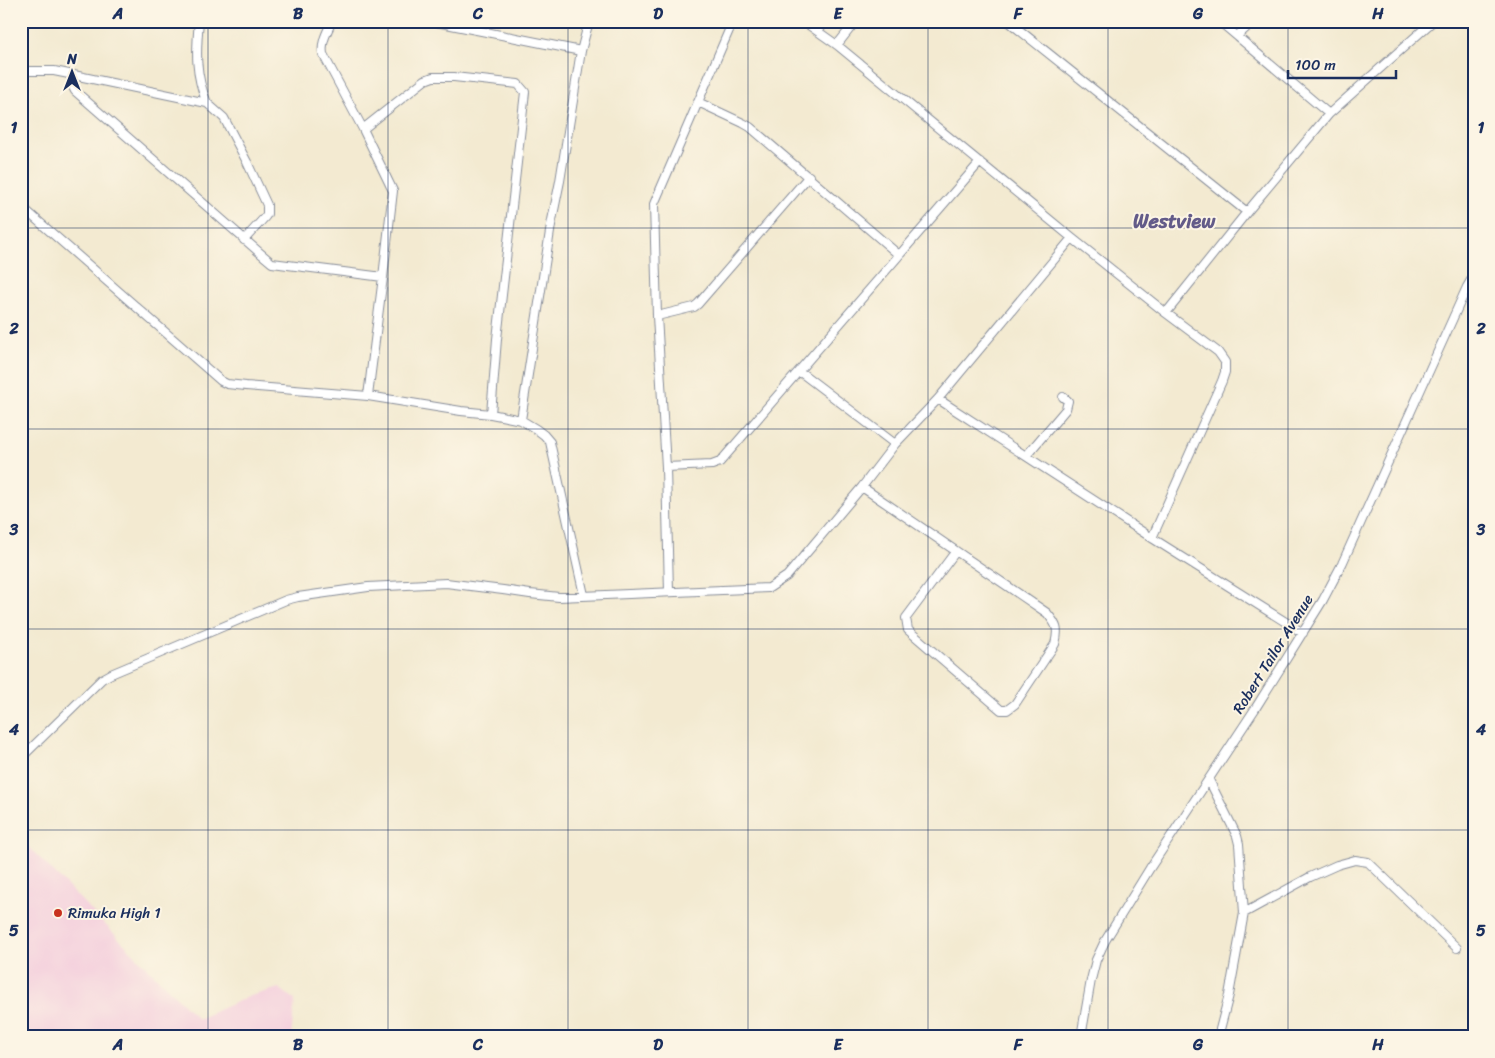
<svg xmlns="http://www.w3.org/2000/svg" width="1495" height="1058" viewBox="0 0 1495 1058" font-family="Sriracha,sans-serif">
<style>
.built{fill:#f4cfdd}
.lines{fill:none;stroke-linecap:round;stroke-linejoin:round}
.minor-casing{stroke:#878c98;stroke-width:10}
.minor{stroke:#fff;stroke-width:8}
.grid{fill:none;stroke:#1b2f5e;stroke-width:1;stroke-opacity:0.55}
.poi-dot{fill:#c8321e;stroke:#fcf5e5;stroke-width:2}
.labels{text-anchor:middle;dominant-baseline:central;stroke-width:4;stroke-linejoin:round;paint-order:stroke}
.street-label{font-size:15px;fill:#1b2f5e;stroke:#fcf5e5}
.poi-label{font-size:15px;fill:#1b2f5e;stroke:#fcf5e5;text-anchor:start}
.district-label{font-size:20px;font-weight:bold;fill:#635b89;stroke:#fcf5e5}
.neatline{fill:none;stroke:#1b2f5e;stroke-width:2}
.grid-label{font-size:16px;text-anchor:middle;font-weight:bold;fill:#1b2f5e}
</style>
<rect width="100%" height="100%" fill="#fcf5e5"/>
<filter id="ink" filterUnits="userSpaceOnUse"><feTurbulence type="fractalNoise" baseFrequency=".02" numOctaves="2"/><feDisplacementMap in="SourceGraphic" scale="10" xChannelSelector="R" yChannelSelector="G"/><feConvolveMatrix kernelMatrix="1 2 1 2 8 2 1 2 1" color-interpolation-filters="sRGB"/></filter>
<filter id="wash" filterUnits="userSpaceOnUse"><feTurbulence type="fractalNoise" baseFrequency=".0096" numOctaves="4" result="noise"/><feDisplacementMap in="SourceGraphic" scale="20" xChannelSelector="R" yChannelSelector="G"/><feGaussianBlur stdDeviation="1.12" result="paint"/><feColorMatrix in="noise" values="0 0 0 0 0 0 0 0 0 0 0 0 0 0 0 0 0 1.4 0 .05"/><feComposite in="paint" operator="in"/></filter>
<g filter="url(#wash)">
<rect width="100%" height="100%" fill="#f3ead1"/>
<path class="built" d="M21,839L198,1019L250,996L279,988L295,1000L291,1037H24L21,1034Z"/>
</g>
<g filter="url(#ink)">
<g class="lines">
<defs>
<path id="minor" d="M199,21C196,52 195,74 207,103
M332,21C327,32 321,42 323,54L363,129L393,191L383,277L368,396
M431,21L581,51
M803,21L837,45L1072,238L1166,313L1218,352L1225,362V372L1222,381L1152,538
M1008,21L1247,212
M1219,21L1329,114
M1237,36L1254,21
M837,45L856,21
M21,71H54L64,73L207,103L224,118L247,162L267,205V214L265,217L244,240
M72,76L73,87L75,91L259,252L272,263L383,277
M698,102L743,123L750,127L899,255
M363,129L425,80L433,77H454L518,84L525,92L497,339L491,414
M21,206L221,381L227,384L246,386L368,396L461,411L491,414L521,420L536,429L544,435L550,442L584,595
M1166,313L1247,212L1329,114L1433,21
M657,316L694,307L698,304L809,176
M799,371L895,444
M938,399L1152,538L1303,633
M521,420L551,225L560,181L581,51L589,21
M1026,456L1066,409L1068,401L1063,397
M666,467L712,465L720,462L980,162
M862,487L1047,613C1057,625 1059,629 1055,644L1015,704L1007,710H1001L908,630L906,618L956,551
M669,592L666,467L657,316L654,204L733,21
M21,758L102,679L111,674L286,600L298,597L368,587L446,583L503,590L530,594L559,597L769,588L787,576L862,487L895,444L938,399L1072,238
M1209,780L1237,836L1239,844L1244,913L1229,995L1218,1037
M1244,913L1310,877L1337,865L1355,860L1368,862L1457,948
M1081,1037L1091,980L1096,960L1105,941L1150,868L1255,709L1323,600L1342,564L1467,287L1474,275"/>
</defs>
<use href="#minor" class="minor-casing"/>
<use href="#minor" class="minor"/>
</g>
</g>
<path class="grid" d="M208,21V1037M388,21V1037M568,21V1037M748,21V1037M928,21V1037M1108,21V1037M1288,21V1037M21,228H1474M21,429H1474M21,629H1474M21,830H1474"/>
<circle class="poi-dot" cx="58" cy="913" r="5"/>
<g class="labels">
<g class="street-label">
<text transform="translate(1273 654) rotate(-58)">Robert Tailor Avenue</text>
</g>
<g class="poi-label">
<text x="68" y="913">Rimuka High 1</text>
</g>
<g class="district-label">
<text x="1174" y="221">Westview</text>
</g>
</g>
<rect width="1495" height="1058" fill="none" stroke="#fcf5e5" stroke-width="55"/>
<g transform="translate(72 72)" stroke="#fcf5e5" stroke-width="4" paint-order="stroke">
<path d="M0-4L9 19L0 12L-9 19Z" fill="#1b2f5e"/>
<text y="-8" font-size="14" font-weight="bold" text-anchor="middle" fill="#1b2f5e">N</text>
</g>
<path d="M1288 70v8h108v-8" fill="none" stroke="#1b2f5e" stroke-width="2.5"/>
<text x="1295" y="70" font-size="15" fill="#1b2f5e" stroke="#fcf5e5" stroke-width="4" paint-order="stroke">100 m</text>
<rect x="28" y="28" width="1440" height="1002" class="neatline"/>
<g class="grid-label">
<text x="118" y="19">A</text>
<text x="298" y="19">B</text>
<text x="478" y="19">C</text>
<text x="658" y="19">D</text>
<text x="838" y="19">E</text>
<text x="1018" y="19">F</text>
<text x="1198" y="19">G</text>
<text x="1378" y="19">H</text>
<text x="14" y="133">1</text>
<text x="1481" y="133">1</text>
<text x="14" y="334">2</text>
<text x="1481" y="334">2</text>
<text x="14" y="535">3</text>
<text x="1481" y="535">3</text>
<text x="14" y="735">4</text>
<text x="1481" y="735">4</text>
<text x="14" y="936">5</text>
<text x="1481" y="936">5</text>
<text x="118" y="1050">A</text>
<text x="298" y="1050">B</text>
<text x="478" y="1050">C</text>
<text x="658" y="1050">D</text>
<text x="838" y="1050">E</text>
<text x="1018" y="1050">F</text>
<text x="1198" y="1050">G</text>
<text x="1378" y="1050">H</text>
</g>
</svg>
